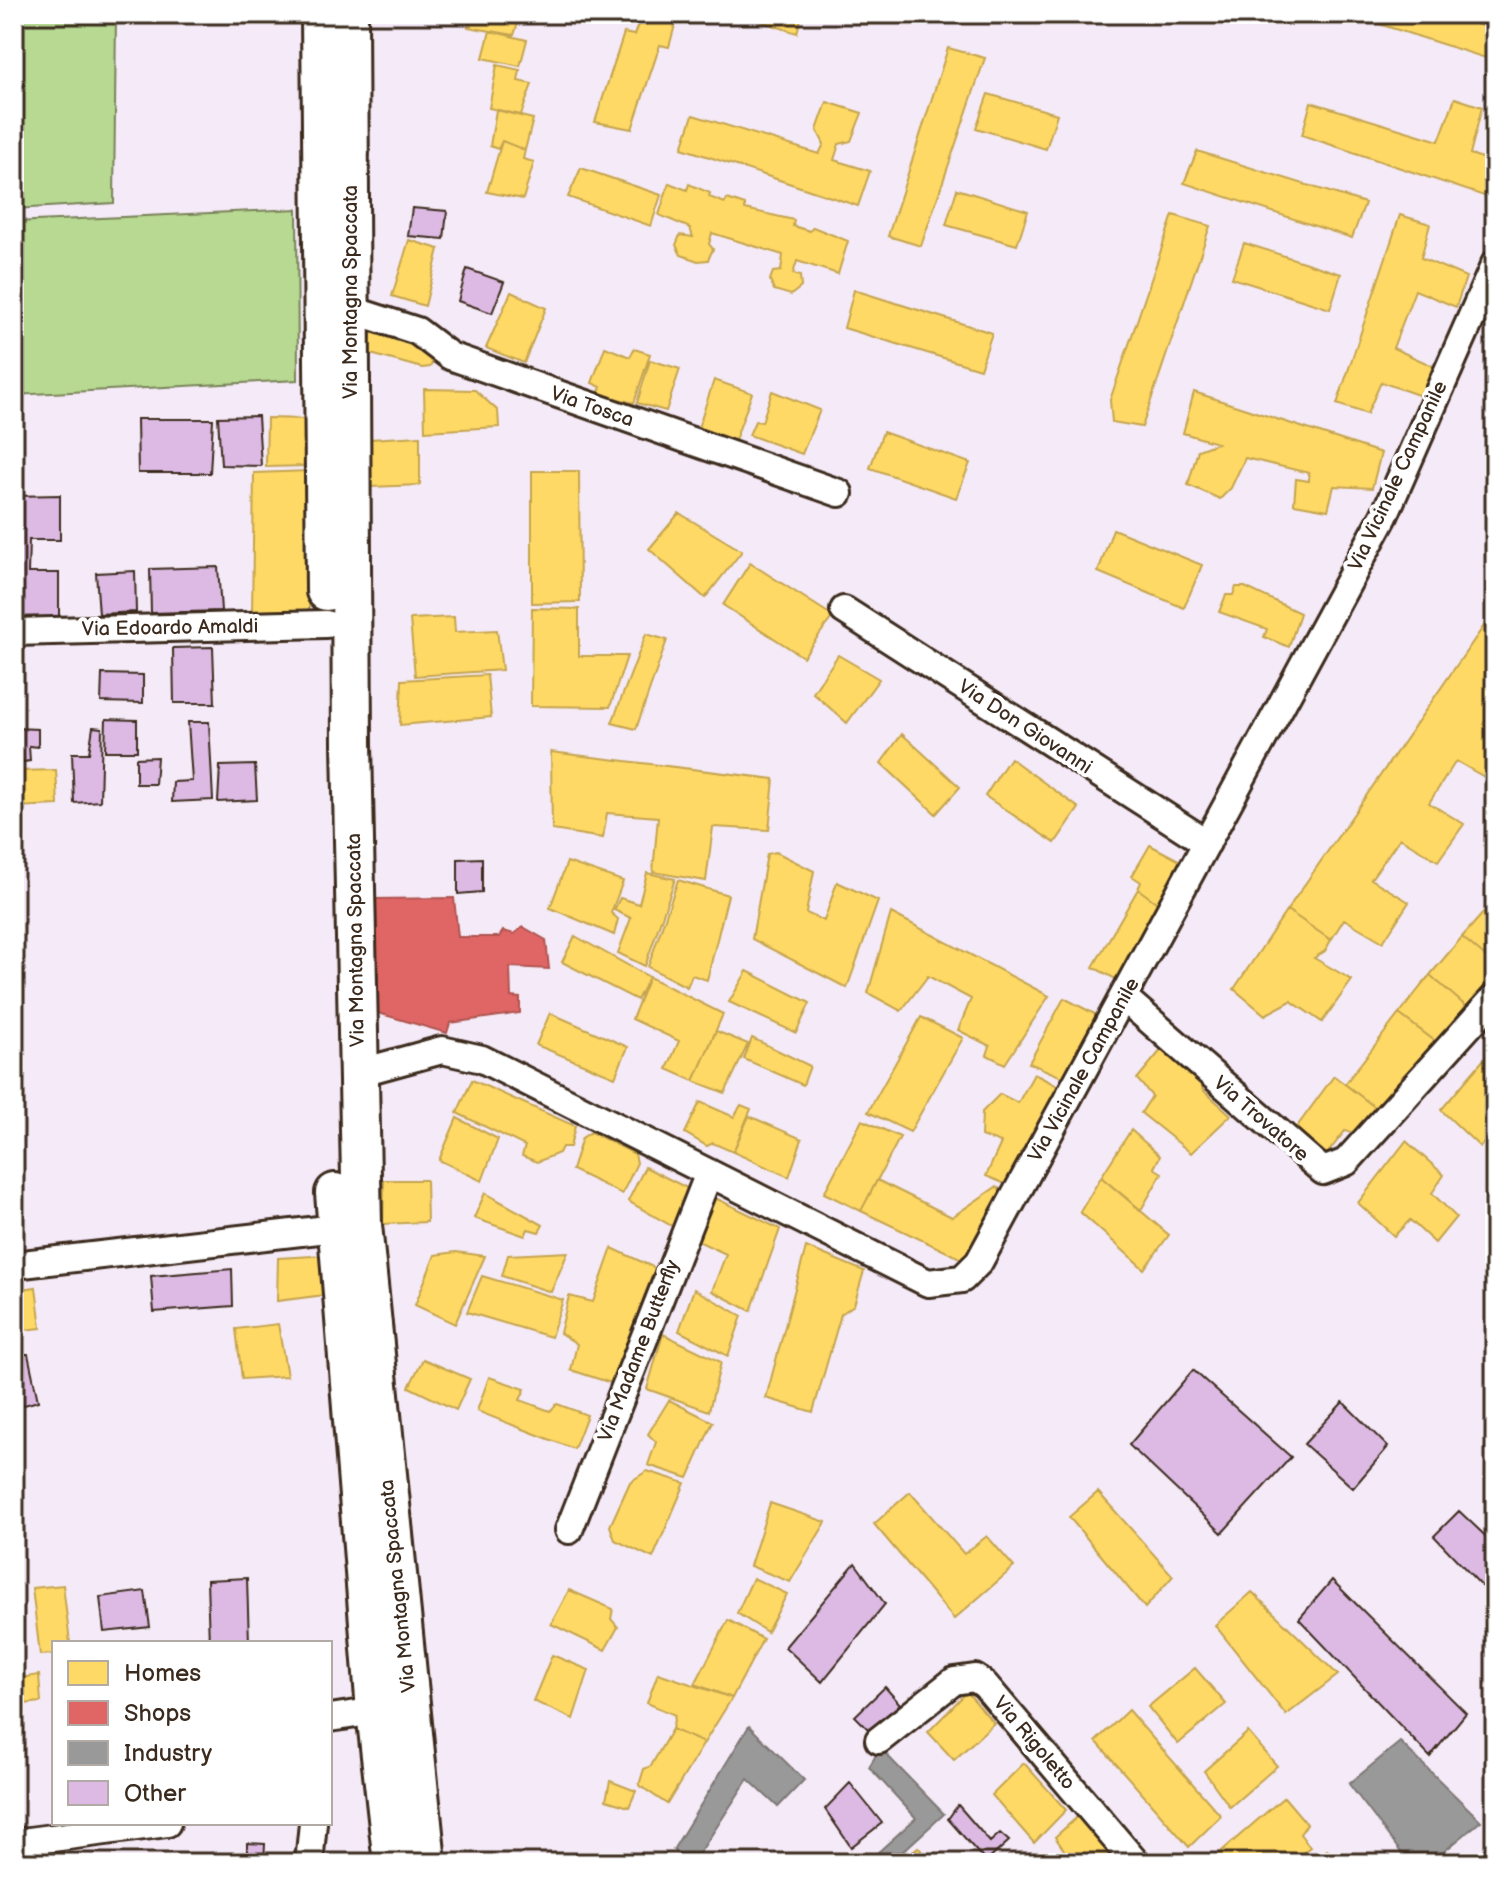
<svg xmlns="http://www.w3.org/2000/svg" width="1509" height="1877" viewBox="0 0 1509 1877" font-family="'Balsamiq Sans',sans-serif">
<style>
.green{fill:#b7d992;stroke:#798258;stroke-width:2}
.homes{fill:#ffd966;stroke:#c4a450;stroke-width:2}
.shops{fill:#e06666;stroke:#ae5450;stroke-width:2}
.industry{fill:#999;stroke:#7d7874;stroke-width:2}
.building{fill:#ddbae4;stroke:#3b2a1e;stroke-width:2}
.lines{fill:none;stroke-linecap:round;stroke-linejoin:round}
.street-casing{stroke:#3b2a1e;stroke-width:32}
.secondary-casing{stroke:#3b2a1e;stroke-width:44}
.street{stroke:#fff;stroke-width:26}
.secondary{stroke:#fff;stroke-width:38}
.labels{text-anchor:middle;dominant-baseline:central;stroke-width:8;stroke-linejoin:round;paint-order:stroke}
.street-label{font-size:20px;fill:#3b2a1e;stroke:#fff}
</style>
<rect width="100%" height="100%" fill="#f5eaf7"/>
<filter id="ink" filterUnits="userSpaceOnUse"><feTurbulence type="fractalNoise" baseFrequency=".0125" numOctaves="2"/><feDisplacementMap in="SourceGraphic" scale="16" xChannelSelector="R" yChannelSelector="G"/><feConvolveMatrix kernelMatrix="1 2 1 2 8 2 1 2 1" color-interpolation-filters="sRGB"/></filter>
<g filter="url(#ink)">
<path class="green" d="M14,14H116L114,203L14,209Z
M297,209L298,380L14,395V222Z"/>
<path class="homes" d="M472,14H521L514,35L468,27Z
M642,14H678L669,47L660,45L632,129L595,122L624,33L634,35Z
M738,14H802L797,33Z
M1376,14H1444L1495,30V61L1373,22Z
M490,31L527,40L520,66L483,58Z
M948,48L985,58L921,246L888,236Z
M497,65L520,70L518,81L532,84L521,115L489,108Z
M988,94L1057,114L1046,149L976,128Z
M1455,98L1482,107L1470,154L1495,162L1493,199L1302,135L1311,102L1439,141Z
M827,102L862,113L851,141L839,144L834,160L870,171L858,206L682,148L693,115L819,154L824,144L817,130Z
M496,110L533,119L525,150L502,141L498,149L490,146Z
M502,141L525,150L523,159L534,162L523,199L487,192Z
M1197,151L1365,203L1352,238L1184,183Z
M581,168L661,195L651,226L568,197Z
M669,183L687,190L689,184L710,193L709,197L725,203L727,199L745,205V209L794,220L793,226L810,231L813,227L848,241L838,274L797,261L793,274L800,276L801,287L791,295L774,290L770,280L773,272L781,271L783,255L712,233L709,244L713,249L708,260L698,261L681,255L676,245L680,235L693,237L690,228L659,215Z
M957,189L1028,211L1017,245L946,225Z
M1173,215L1210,226L1142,427L1112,422L1110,400Z
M1400,215L1430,224L1421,258L1466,277L1456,307L1415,290L1393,348L1433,366L1421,396L1381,382L1367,414L1337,404Z
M409,240L439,249L425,306L392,296Z
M1244,243L1341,274L1330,309L1232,278Z
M854,290L992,333L980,369L844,328Z
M511,292L546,308L524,363L486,348Z
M373,327L413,339L436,357L430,367L422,368L367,353Z
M605,347L630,357L634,349L650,354L634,403L598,394L601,387L592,383Z
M650,360L680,369L666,411L637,403Z
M714,380L752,393L734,443L697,431Z
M424,389L475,390L498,411L499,427L425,431Z
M772,391L820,410L802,454L749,435L755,421L762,422Z
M1194,392L1381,453L1372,488L1334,486L1328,510L1294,504L1296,479L1309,481V473L1245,458L1231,488L1220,499L1188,485L1198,450L1217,443L1183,433Z
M267,418L306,419L308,466L266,467Z
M883,432L970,463L956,498L870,468Z
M420,436V485L371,487L370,439Z
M309,471V613L252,615L254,473Z
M532,471H579L580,602L532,603Z
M679,513L742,551L705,598L649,549Z
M1113,529L1202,565L1184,608L1098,572Z
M750,563L833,616L803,657L723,605Z
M1236,587H1245L1300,613L1289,647L1264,637L1267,629L1219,612L1226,595H1233Z
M532,608L579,609V656H627L610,707L531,706Z
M1495,610V707L1483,724L1495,732V783L1456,761L1429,803L1464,824L1438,861L1400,838L1371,879L1409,902L1383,942L1344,919L1331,940L1287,910Z
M454,617L455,632L497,630L502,670L415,676L410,619Z
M646,634L667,640L636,729L612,723Z
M838,655L879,679L847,723L813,693Z
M487,675L491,717L400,725L402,680Z
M902,734L960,787L936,814L881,763Z
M551,752L774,779L769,830L713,827L706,881L653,872L658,817L607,813L603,838L552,830Z
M1010,758L1079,808L1055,843L985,796Z
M56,770L58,805L16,807L17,771Z
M1150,845L1190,866L1167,910L1138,889L1141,882L1132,876Z
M776,852L814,871L806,913L824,921L837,882L878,901L847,988L752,939L767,854Z
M567,862L623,881L611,913L618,919L614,935L550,908Z
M647,873L675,879L645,966L618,953L631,918L614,910L620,898L639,904Z
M678,880L728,895L707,980L692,975L687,987L648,967Z
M1138,889L1167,910L1129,986L1093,967Z
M1493,902L1495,905V965L1462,937Z
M1287,910L1331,940L1325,951L1314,958L1352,980L1322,1022L1291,1001L1265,1015L1234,989Z
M891,913L1049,996L1005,1064L987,1055L990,1046L958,1030L971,999L928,976L901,1011L868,993Z
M575,936L649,977L637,1000L562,962Z
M1462,937L1495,965V977L1468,1008L1430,975Z
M747,971L810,1003L796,1033L729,1002Z
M1430,975L1468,1008L1439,1044L1399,1014Z
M649,977L723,1014L694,1081L667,1069L679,1041L632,1019Z
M1064,998L1110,1022L1076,1083L1029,1063Z
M550,1013L628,1047L615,1077L536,1045Z
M1399,1014L1439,1044L1385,1104L1376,1108L1345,1084Z
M921,1017L963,1038L910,1132L868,1112Z
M716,1031L748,1044L725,1093L694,1081Z
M752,1038L810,1066L803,1085L744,1059Z
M1167,1043L1207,1078L1202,1089L1231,1115L1191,1153L1141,1113L1152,1096L1137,1079Z
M1495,1046V1130L1480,1147L1441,1110Z
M1034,1074L1066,1090L1015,1188L986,1176L1001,1143L981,1136L982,1112L1000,1094L1018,1103Z
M1334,1076L1376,1108L1358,1130L1352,1133L1345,1131L1323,1159L1293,1132Z
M472,1080L575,1126L570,1147H562L559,1153L537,1162L522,1156L525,1146L457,1113Z
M700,1102L734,1117L741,1105L751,1109L733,1152L713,1143L707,1146L685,1133Z
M749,1116L802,1139L789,1177L733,1152Z
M457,1118L498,1139L482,1181L439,1160Z
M862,1120L900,1137L861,1211L824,1193Z
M1131,1130L1160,1156L1154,1168L1162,1173L1141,1210L1101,1177Z
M591,1132L635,1154L637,1163L622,1194L572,1170L582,1138Z
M1406,1141L1444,1175L1432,1193L1456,1217L1435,1243L1410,1220L1394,1236L1358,1203Z
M645,1167L691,1190L677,1229L628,1201Z
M1101,1177L1169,1235L1144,1269L1080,1212Z
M384,1180H426L427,1222L383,1224Z
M877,1180L952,1217L996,1187L1009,1194L970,1263L861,1211Z
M485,1193L543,1225L539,1232L528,1229L525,1236L474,1218Z
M713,1197L780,1229L751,1311L712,1291L726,1254L698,1241Z
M806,1247L864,1271L854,1305L841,1314L813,1412L766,1398Z
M612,1248L655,1268L611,1383L571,1370L577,1344L560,1333L569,1296L593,1302Z
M456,1252L485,1256L455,1324L415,1305L435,1255Z
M568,1252L551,1292L502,1276L508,1255Z
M331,1255L332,1294L277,1301L278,1258Z
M482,1276L563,1300L551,1337L467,1312Z
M36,1287L41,1328L14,1331V1290Z
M694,1289L742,1316L728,1356L679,1331Z
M278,1324L287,1376L242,1379L236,1329Z
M663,1334L721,1362L709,1411L647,1389Z
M423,1359L470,1379L456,1410L409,1387Z
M489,1377L525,1389L520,1400L550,1411L557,1404L587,1415L574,1449L477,1411Z
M669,1400L713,1422L688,1478L648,1465L656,1442L648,1434Z
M647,1471L685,1483L653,1558L615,1540L610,1526L630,1482Z
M910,1492L964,1554L987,1536L1014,1567L954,1619L874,1524Z
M1098,1492L1173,1576L1145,1608L1069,1517Z
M770,1503L826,1522L790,1582L750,1566Z
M753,1578L787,1594L767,1632L737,1613Z
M63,1585L70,1643H54V1654L40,1655L32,1588Z
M569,1590L613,1609L611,1619L618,1627L605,1650L551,1624Z
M1252,1592L1338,1675L1286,1715L1215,1625Z
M728,1620L763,1639L732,1698L695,1684Z
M552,1655L589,1670L573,1719L533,1701Z
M1195,1668L1226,1704L1178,1744L1148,1707Z
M658,1673L732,1698L704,1743L672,1729L675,1715L647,1703Z
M39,1675L41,1702L14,1705V1679Z
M967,1692L994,1723L954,1760L928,1732Z
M1128,1710L1221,1816L1189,1847L1096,1741Z
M672,1729L704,1743L667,1804L639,1785L644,1769L651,1766Z
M1248,1732L1277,1766L1230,1807L1204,1771Z
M1024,1763L1066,1810L1034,1843L992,1795Z
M610,1781L636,1791L629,1807L606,1800Z
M1284,1797L1307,1824L1300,1834L1310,1847L1290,1863H1208Z
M1085,1810L1130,1863H1073L1055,1837Z
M918,1847L932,1863H899Z
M1327,1850L1341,1863H1313Z"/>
<path class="shops" d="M454,898L458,937H499L503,931L514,934L523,927L546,940L549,969L510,967L511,997L520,998V1013L450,1023L447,1033L378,1013L373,899Z"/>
<path class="industry" d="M749,1726L804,1780L778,1807L748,1779L693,1863L673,1850Z
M1400,1742L1481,1821L1430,1863H1409L1349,1784Z
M880,1748L944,1814L890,1863H879L875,1855L916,1818L869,1767Z"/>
<path class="building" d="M412,208L447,211L444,239L408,236Z
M467,269L504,282L492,313L458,301Z
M258,416L261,466L221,465L218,417Z
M137,419H213L210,473H138Z
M60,495V540H29L28,573H59V619H14V496Z
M218,567L221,611L151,613L150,569Z
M135,571L136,612L99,614L96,573Z
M213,647L215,703H174L173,648Z
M102,674L143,675V703L101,702Z
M106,719L137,720V751H105Z
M188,722H209L213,800L172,802L173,782L192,781Z
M93,727L102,728L100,801L74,803L72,753H89Z
M14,728L38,729V747L29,746L30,761L14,763Z
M157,757L155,784H136V758Z
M255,765L257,800L218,802L220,766Z
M482,858V892L458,894V859Z
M232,1269L233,1306L154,1312L151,1276Z
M14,1354H28L38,1401L14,1408Z
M1193,1370L1291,1457L1222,1533L1129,1445Z
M1343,1402L1388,1447L1353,1488L1304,1444Z
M1459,1511L1495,1545V1600L1434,1536Z
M855,1563L885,1604L822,1682L785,1647Z
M247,1578L249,1643H209L207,1580Z
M1332,1580L1466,1713L1430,1757L1299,1619Z
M145,1591L150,1627L104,1632L100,1597Z
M885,1687L900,1704L871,1732L855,1716Z
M850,1783L882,1823L851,1847L825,1809Z
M958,1805L990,1842L1000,1833L1009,1841L986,1862L948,1819Z
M247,1843L265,1844L264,1863H247Z"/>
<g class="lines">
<defs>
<path id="street" d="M352,310L417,331L450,356L839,493
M844,610L1207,843
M14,632L326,624
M1123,997L1323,1171L1346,1162L1495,997
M358,1073L442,1050L482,1059L928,1283L962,1279L979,1262L1384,516L1495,264
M14,1265L336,1228
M569,1530L709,1173
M330,1718L376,1711
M879,1740L954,1681L975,1678L985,1685L1136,1863
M14,1843L167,1823
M309,1863L313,1823
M1491,1863L1495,1860"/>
<path id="secondary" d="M321,14L326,591
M348,14L352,744L362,1225L426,1863
M335,1193L376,1711L393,1863"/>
</defs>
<use href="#street" class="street-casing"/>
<use href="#secondary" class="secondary-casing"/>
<use href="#street" class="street"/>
<use href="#secondary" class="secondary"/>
</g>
</g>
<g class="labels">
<g class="street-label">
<text transform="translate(351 292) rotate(-90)">Via Montagna Spaccata</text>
<text transform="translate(592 407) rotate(19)">Via Tosca</text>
<text transform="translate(1398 476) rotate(-65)">Via Vicinale Campanile</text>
<text transform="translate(170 628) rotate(-1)">Via Edoardo Amaldi</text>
<text transform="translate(1025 727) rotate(33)">Via Don Giovanni</text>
<text transform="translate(356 940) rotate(-91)">Via Montagna Spaccata</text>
<text transform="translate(1084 1070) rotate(-61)">Via Vicinale Campanile</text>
<text transform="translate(1261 1119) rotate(41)">Via Trovatore</text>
<text transform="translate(639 1351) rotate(-69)">Via Madame Butterfly</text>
<text transform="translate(398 1586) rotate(-96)">Via Montagna Spaccata</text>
<text transform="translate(1034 1743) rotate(50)">Via Rigoletto</text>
</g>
</g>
<rect width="1509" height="1877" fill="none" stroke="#fff" stroke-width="48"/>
<rect x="24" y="24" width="1461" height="1829" fill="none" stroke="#3b2a1e" stroke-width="3" filter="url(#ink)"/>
<rect x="52" y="1641" width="280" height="184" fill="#ffffff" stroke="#b1aaa5" stroke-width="2"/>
<rect x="68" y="1661" width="40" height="24" fill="#ffd966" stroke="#b1aaa5" stroke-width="2"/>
<text x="124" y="1681" font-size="24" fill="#3b2a1e">Homes</text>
<rect x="68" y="1701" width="40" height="24" fill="#e06666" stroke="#b1aaa5" stroke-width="2"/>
<text x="124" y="1721" font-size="24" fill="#3b2a1e">Shops</text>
<rect x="68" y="1741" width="40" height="24" fill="#999999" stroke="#b1aaa5" stroke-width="2"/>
<text x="124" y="1761" font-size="24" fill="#3b2a1e">Industry</text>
<rect x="68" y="1781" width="40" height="24" fill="#ddbae4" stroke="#b1aaa5" stroke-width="2"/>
<text x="124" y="1801" font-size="24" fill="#3b2a1e">Other</text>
</svg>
